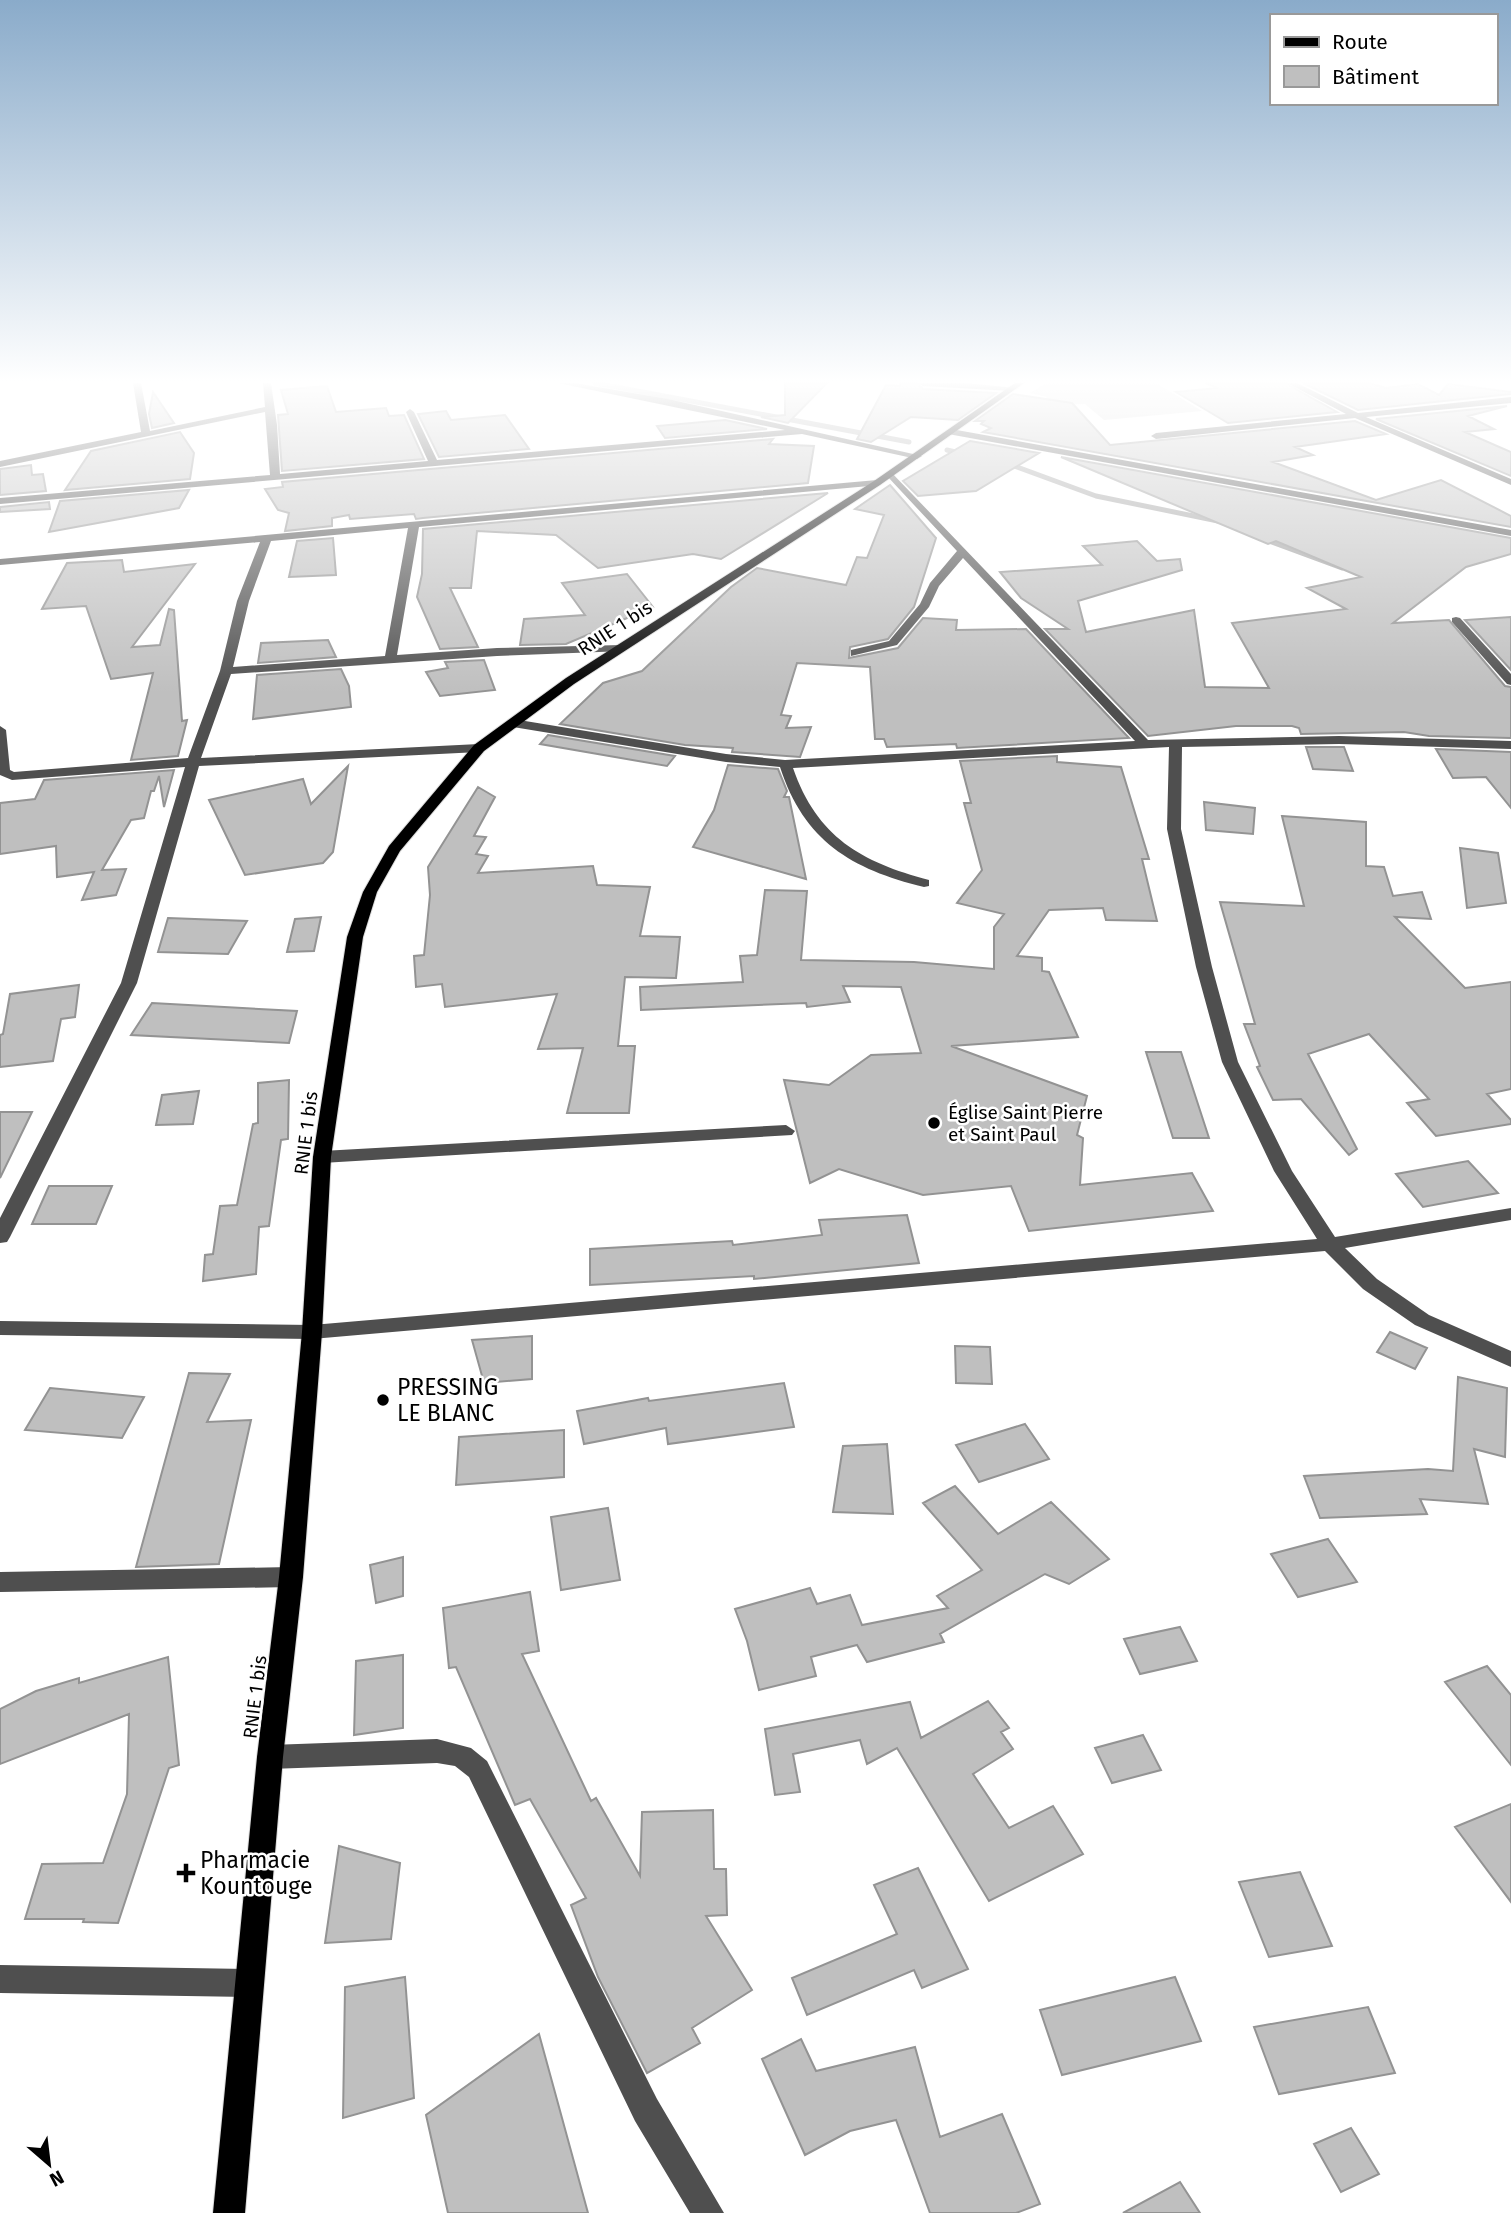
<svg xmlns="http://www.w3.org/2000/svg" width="1511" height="2213" viewBox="0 0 1511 2213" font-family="'Fira Sans',sans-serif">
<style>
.green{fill:#d6d6d6}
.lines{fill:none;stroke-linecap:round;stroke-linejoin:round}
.stream{stroke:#9d9d9d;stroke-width:5}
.building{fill:#bfbfbf;stroke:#939393;stroke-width:2}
.major-casing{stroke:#dbdbdb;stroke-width:2}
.minor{fill:#4f4f4f;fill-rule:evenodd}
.major{fill:#000;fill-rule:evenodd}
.poi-dot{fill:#000;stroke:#fff;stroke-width:2.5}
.labels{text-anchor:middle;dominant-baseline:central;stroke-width:5;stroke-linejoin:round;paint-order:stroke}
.street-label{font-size:19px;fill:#000;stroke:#fff}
.poi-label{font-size:19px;fill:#000;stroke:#fff;text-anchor:start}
.near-poi-label{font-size:23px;fill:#000;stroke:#fff;text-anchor:start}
</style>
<rect width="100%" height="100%" fill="#fff"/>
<path class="green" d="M1047,383H1156L1202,411L1104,420L1085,404L1036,405L1047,397L1030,393Z"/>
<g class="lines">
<path class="stream" d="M595,383L909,442
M947,450L964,454
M1006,463L1096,496L1218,521
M1261,538L1342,568"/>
</g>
<path class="building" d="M785,383H827L788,423L761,417L785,415Z
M900,383H917L923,389L996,393L958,420L911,417L871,442L857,439L886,385L900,386Z
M1205,383H1285L1337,412L1228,423L1176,392L1218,388Z
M1303,383H1369L1386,388L1418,384L1439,395L1448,384L1511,392V394L1358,410Z
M327,386L336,412L386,408L389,416L404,415L424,459L282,471L278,415L288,414L281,390Z
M153,392L174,423L152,428L149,414Z
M1013,394L1072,403L1110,445L1355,421L1386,434L1295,447L1313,455L1273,462L1376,500L1441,480L1511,516V527L983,432L991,428L981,424L984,421H975Z
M1507,406L1468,416L1494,429L1465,432L1511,452V476L1376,419Z
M446,411L451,420L505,415L529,449L439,457L418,414Z
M725,420L767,429L665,438L657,426Z
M180,432L194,453L190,479L65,490L91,451Z
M773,439L769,444L814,446L808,483L423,518L416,519L414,514L350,519L349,515L332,518V526L285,531L289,513L278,510L265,489L283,487L282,482Z
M970,441L1039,453L976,491L918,496L903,481Z
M1061,457L1511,538V554L1466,567L1393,623L1449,620L1505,686L1511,687V738L1429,736L1404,732L1301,734L1299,728L1292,726H1236L1148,736L1045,629H1068L1021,598L1000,572L1102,565L1083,546L1137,541L1157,561L1180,559L1182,570L1078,601L1086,632L1194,610L1205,687L1269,688L1232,623L1346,609L1307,588L1361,577L1276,541L1268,544Z
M31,465L32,475L43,474L46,491L0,495V469Z
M890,485L936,538L914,607L888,639L850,647L849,658L898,648L923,618L957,620L956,630L1026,629L1129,738L957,748L956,744L887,747L884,739H875L870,667L797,663L781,715L791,716L786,728L811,727L800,757L732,752L733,748L685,745L560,724L603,683L642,671L731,587L757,568L846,585L857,557L867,558L884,515L855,509Z
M189,490L179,508L49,532L60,501Z
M828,493L721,559L693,554L598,568L556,535L477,531L471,588H450L478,647L440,649L417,597L422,574L423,529Z
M49,502L50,509L0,512V507Z
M333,538L336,575L289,577L297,541Z
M122,560L124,572L195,564L132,647L160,645L169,609L174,610L182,721L187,720L178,756L131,760L153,673L111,679L86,606L42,609L67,563Z
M627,574L653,607L566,644L520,645L524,619L585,615L562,583Z
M1511,617V670L1465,620Z
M328,640L336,657L258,663L261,643Z
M484,660L495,690L440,696L426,672L448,668L445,662Z
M341,669L349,686L351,707L253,719L257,675Z
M548,735L675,756L667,766L540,744Z
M1306,747H1344L1353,771L1313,769Z
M1436,749L1511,752V808L1486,777L1453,778Z
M1057,756V762L1121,767L1149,859H1142L1157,921L1106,920L1103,908L1049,910L1017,956L1042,958V971L1049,972L1078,1037L951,1046L1087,1096L1077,1135L1083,1138L1080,1185L1192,1173L1213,1211L1029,1231L1011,1186L923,1195L839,1169L810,1183L784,1080L829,1085L871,1055L921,1053L901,987L843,986L850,1002L807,1007L806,1003L641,1010L640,987L743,982L740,956L757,955L765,890L807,891L801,960L914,962L994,969V927L1004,914L957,903L982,870L964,803H971L960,761Z
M728,765L778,769L787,791L784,797H789L806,879L693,847L714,810Z
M348,766L333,852L323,863L245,875L209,800L303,779L311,804Z
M174,770L164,807L159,776L154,791H151L144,818L131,820L102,870L126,869L116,895L82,900L94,872L57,877L56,846L0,854V803L35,799L44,780Z
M478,787L495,797L474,836L486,837L476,854L488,856L478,873L593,866L597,885L650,887L640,936L680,937L676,978L625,977L618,1046H635L629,1113H567L583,1048L538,1049L557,994L445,1007L442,984L416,987L414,956L424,955L430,895L428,867Z
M1204,802L1255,808L1253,834L1206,830Z
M1282,816L1366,822V866L1384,867L1393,896L1422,892L1431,919L1395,917L1465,988L1511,982V1089L1487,1094L1511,1120V1124L1436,1136L1407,1103L1429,1099L1369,1034L1308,1054L1357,1149L1349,1155L1301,1099L1273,1100L1257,1067L1260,1066L1244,1024H1255L1220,902L1304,906Z
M1460,848L1498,853L1506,903L1467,908Z
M321,917L314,951L287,952L295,919Z
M168,918L247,921L228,954L158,952Z
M79,985L75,1017L61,1019L53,1061L0,1067V1035L3,1034L10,994Z
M152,1003L297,1011L289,1043L131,1035Z
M1146,1052H1181L1209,1138H1173Z
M289,1080L288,1139L281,1140L269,1226L259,1227L256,1274L203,1281L205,1255L213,1254L220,1206L237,1205L253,1124L258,1123V1083Z
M199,1091L193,1124L156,1125L162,1095Z
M0,1112H32L0,1178Z
M1468,1161L1498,1193L1423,1207L1396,1174Z
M49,1186H112L96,1224H32Z
M907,1215L919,1263L754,1279V1276L590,1285V1249L732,1241L733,1245L822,1235L819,1220Z
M1390,1332L1427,1348L1415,1369L1377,1352Z
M532,1336V1379L484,1383L472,1340Z
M955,1346L990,1347L992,1384L956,1383Z
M189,1373L230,1374L207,1422L251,1420L219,1564L136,1567Z
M1458,1377L1507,1388L1505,1457L1474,1449L1488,1504L1420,1499L1427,1514L1320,1518L1304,1476L1428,1469L1453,1471Z
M784,1383L794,1427L668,1444L666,1428L584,1444L577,1411L648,1398L649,1401Z
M50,1388L144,1397L122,1438L25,1430Z
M1025,1424L1049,1459L979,1482L956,1445Z
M564,1430V1477L456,1485L459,1437Z
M887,1444L893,1514L833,1512L843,1446Z
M955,1486L998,1534L1051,1502L1109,1559L1069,1584L1045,1574L940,1634L944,1642L867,1662L857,1645L811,1657L816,1676L759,1690L747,1641L735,1609L810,1588L817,1604L850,1595L862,1625L948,1608L937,1596L982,1570L923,1503Z
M608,1508L620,1580L561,1590L551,1517Z
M1328,1539L1357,1582L1298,1597L1271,1554Z
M403,1557V1596L376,1603L370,1565Z
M530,1592L539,1651L522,1654L591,1801L596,1798L640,1876L642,1812L713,1810L714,1869H726L727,1915L706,1916L752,1990L692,2028L700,2043L647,2073L598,1977L571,1905L586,1898L530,1799L515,1805L456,1667L449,1668L443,1608Z
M1180,1627L1197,1661L1140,1674L1124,1639Z
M403,1655V1728L354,1735L356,1661Z
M168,1657L179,1765L169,1768L118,1923L83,1922L84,1919H25L42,1864L103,1863L127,1794L129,1714L0,1764V1709L36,1691L79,1678V1683Z
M1487,1666L1511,1695V1765L1445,1682Z
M988,1701L1009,1728L1001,1732L1013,1749L973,1774L1009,1828L1053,1806L1083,1854L989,1901L897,1748L867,1764L860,1740L793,1754L800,1792L775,1795L765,1729L910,1702L921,1738Z
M1143,1735L1161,1770L1112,1783L1095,1748Z
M1511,1804V1902L1455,1827Z
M339,1846L400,1863L391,1939L325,1943Z
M918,1868L968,1969L922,1988L914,1970L807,2015L792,1978L897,1934L874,1885Z
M1300,1872L1332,1946L1269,1957L1239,1882Z
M405,1977L414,2098L343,2118L345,1987Z
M1175,1977L1201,2041L1062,2075L1040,2010Z
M1368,2007L1395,2073L1279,2094L1254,2027Z
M539,2034L588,2213H448L426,2115Z
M801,2039L816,2071L915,2047L940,2137L1002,2114L1040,2204L1016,2213H930L896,2120L850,2131L805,2155L762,2059Z
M1351,2128L1379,2174L1341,2192L1314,2144Z
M1180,2182L1200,2213H1123Z"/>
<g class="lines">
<defs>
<path id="major" d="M1015,383H1024L880,485L574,684L484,751L400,851L377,892L363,937L331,1157L322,1332L303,1577L283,1757L245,2213H213L257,1757L279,1577L302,1332L313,1157L347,937L363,892L389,846L474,745L566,678L874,481Z"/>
</defs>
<use href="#major" class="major-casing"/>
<path class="minor" d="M133,383H141L150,431L265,407L263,383H271L277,425L280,474L428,461L406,412L410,409L414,412L437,460L785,430L558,383H575L668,399L922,456L917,459L802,434L0,504V498L270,475L265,412L0,467V461L141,432Z
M919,383H965L1016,388L1012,391L923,386Z
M1287,383H1297L1358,413L1511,397V403L1366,417L1511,479V485L1355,418L1156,439L1151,436L1156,433L1346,414Z
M951,429L1511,530V536L948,434Z
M890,471L1148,740L1339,736L1511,741V749L1339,744L1182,747L1181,829L1212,967L1238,1062L1292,1171L1335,1237L1511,1208V1220L1345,1248L1377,1279L1429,1315L1511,1351V1367L1415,1325L1363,1289L1325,1251L312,1339L0,1335V1321L312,1325L1317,1239L1274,1171L1222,1062L1196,967L1167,829L1169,747L793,768C817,837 861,862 929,880V886L924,887C851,869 804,841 780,767L726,762L513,727L507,723L513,719L726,754L785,760L1135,741L963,558L939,586L929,607L897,645L851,656V650L889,641L920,604L930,583L957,551L887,476L885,474Z
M877,480L880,481V485L419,527L397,655L497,648L621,645L625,647V651L497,656L231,674L201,758L479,744L485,748L479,752L199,766L137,983L10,1237L7,1242L0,1243V1218L121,983L185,767L12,780L0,775V726L6,730L10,770L14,772L188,758L220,671L237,601L260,542L0,565V559ZM408,528L385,656L233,667L249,601L271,541Z
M1456,617L1460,618L1511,674V685L1507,684L1452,622V618Z
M786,1125L795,1131L792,1135L322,1163L313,1157L322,1151Z
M291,1567L299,1570L303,1577L299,1584L291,1587L0,1592V1572Z
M437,1739L471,1748L487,1761L657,2099L724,2213H690L635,2121L469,1777L455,1766L437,1763L270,1769L261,1765L257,1757L261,1749L270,1745Z
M0,1965L248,1969L258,1973L262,1983L258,1993L248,1997L0,1993Z"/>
<use href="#major" class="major"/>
</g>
<linearGradient id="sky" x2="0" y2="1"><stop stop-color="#8aabca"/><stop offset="0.55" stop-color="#fff"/><stop offset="1" stop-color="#fff" stop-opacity="0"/></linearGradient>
<rect width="1511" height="693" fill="url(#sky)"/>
<g class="poi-dot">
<circle cx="934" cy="1123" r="7"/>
<circle cx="383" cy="1400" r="7"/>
<path d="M182.5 1862.5h7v7h7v7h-7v7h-7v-7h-7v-7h7z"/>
</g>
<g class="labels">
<g class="street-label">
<text transform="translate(615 628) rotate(-33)">RNIE 1 bis</text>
<text transform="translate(306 1133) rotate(-83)">RNIE 1 bis</text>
<text transform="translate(255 1697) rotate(-83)">RNIE 1 bis</text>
</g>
<g class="poi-label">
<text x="948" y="1112">Église Saint Pierre<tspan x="948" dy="22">et Saint Paul</tspan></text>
</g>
<g class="near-poi-label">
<text x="397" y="1387">PRESSING<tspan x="397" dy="26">LE BLANC</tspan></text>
<text x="200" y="1860">Pharmacie<tspan x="200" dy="26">Kountouge</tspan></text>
</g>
</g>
<rect x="1270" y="14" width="228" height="91" fill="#ffffff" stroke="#999999" stroke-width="2"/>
<rect x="1284" y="37" width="35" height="10" fill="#000000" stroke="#999999" stroke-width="2"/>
<text x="1332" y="49" font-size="21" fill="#000000">Route</text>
<rect x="1284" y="66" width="35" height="21" fill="#bfbfbf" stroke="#999999" stroke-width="2"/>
<text x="1332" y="84" font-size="21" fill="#000000">Bâtiment</text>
<g transform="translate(49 2164) rotate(152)" stroke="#ffffff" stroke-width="5" paint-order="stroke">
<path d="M0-5L12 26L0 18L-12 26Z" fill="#000000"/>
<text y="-10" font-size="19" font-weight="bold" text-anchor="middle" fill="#000000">N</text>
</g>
</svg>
